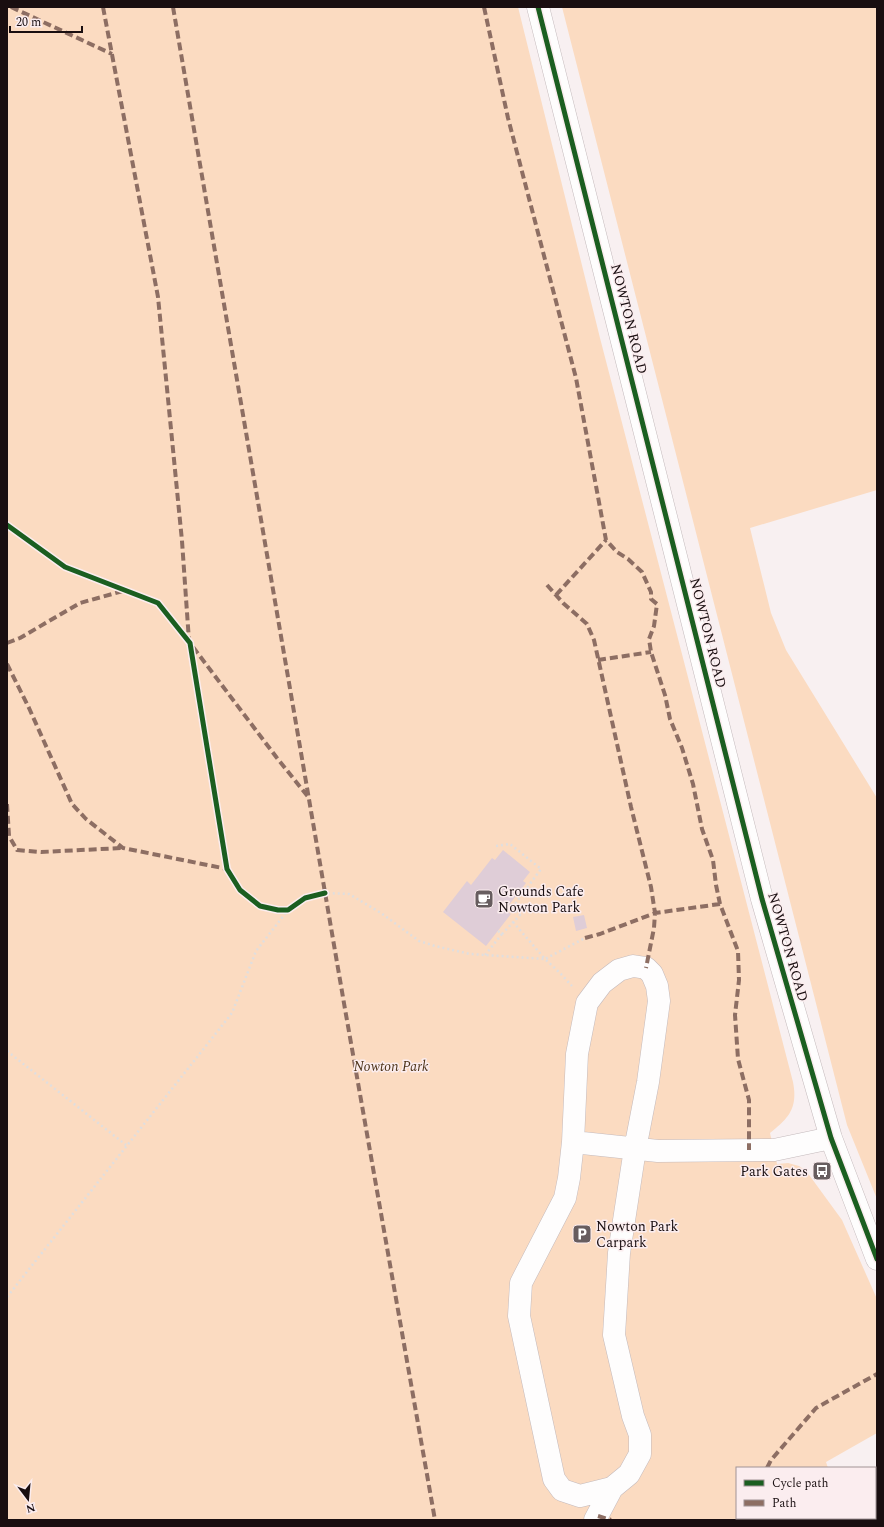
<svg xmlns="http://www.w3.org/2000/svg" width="884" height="1527" viewBox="0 0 884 1527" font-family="Spectral,serif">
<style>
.green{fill:#fbdbc1}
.building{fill:#dfcdd7}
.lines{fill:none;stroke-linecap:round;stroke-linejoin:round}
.minor-casing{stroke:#c4babc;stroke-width:23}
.path{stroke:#e0dede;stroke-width:2.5;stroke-dasharray:2 3;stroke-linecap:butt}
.minor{stroke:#fefdfd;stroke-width:22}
.quiet{stroke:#8d6e63;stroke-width:4;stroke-dasharray:8 4;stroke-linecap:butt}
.cycleway-casing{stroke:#fbedef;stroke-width:8}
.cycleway{stroke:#1b5e20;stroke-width:5}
.labels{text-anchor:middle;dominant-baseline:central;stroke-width:3;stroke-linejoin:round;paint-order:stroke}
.street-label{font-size:14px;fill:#190e10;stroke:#fbedef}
.poi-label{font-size:14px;fill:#190e10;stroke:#fbedef;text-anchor:start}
.park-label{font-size:14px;font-style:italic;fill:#4e3419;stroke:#fbedef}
</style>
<rect width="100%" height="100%" fill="#f8f0f1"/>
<path class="green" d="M7,7H518L600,338L793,1082C798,1108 789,1118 770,1133L777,1164L788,1163L799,1166L807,1172L842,1220L877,1299V1433L826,1462L828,1468H737V1518H854L855,1520H7Z
M562,7H877V490L750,528L771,613L786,650L877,798V1199L847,1125Z"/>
<path class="building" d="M503,850L530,872L523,881L526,883L505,910L511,914L486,946L443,912L467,881L471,885L492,858L495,860Z
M584,915L587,928L576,931L573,917Z"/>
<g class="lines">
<defs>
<path id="minor" d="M538,7L762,899L831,1138L877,1259
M633,966L646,968L652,974L657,986L659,1001L648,1082L635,1149L619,1253L614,1335L633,1416L640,1435V1454L629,1474L612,1488L580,1496L562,1490L554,1479L519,1316L521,1283L565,1198L569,1178L573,1142L577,1054L587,1003L602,983L619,970Z
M573,1142L658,1151L774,1150L831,1138
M595,1520L612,1488"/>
</defs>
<use href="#minor" class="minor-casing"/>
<path class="path" d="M496,846L510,844L541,869L512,908
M513,922L545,959L585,938
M498,931L502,934L520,915L509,905
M485,955L502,934
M7,1051L126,1145
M7,1297L232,1013L256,951L288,910L305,898L325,893L349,894L381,913L419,941L435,946L470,954L545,959L560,973L572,986"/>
<use href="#minor" class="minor"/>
<path class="quiet" d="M11,7L112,54
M103,7L158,297L182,541L189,641
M173,7L345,1009L435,1520
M484,7L508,118L576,378L606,540L617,552L628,559L642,572L651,592V599L657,604L654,626L649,639L651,652L665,695L670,719L682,748L693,784L702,829L713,860L716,885L720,904L738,951L739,980L735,1015L738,1059L749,1100V1150
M547,585L563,603L587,624L594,640L631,807L651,887L655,913L654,928L646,968
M556,595L606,540
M7,643L20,638L80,603L123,591
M193,647L277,758L309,798
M598,660L651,652
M7,664L29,708L72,804L86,819L123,848L227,869
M7,804L9,836L17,850L41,852L123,848
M585,938L600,934L655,913L720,904
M767,1468L771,1460L816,1408L877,1374
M598,1516L611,1520
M741,1520L743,1518"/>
<defs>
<path id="cycleway" d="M538,7L762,899L831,1138L877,1259
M7,525L65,567L158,603L190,643L227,869L240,890L260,906L278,910H288L305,898L325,893"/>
</defs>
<use href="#cycleway" class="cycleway-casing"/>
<use href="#cycleway" class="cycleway"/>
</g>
<defs>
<symbol id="cafe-square" viewBox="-11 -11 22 22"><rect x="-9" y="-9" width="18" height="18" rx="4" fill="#675d5f" stroke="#fbedef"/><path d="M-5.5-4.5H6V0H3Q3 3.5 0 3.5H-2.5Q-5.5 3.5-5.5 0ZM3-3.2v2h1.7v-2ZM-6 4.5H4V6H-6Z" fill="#fff"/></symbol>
<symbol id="bus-square" viewBox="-11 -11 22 22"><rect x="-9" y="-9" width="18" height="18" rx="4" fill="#675d5f" stroke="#fbedef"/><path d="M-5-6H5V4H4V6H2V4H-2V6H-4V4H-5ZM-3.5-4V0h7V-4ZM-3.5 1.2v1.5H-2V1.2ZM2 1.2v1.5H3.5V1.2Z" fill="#fff"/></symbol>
<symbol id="parking-square" viewBox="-11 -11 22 22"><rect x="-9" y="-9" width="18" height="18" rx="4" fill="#675d5f" stroke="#fbedef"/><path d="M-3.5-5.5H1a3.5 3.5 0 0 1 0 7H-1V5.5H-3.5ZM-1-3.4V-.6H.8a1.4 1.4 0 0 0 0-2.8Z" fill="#fff"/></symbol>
</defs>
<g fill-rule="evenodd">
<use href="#cafe-square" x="473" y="888" width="22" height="22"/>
<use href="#bus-square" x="811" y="1160" width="22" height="22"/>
<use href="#parking-square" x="571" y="1223" width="22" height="22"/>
</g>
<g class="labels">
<g class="street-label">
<text transform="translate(629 319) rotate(76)">NOWTON ROAD</text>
<text transform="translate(708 633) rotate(76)">NOWTON ROAD</text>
<text transform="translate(788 947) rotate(74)">NOWTON ROAD</text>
</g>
<g class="poi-label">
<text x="498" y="891">Grounds Cafe<tspan x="498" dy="16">Nowton Park</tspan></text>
<text x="808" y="1171" text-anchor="end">Park Gates</text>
<text x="596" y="1226">Nowton Park<tspan x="596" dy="16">Carpark</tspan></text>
</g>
<g class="park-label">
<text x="391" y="1066">Nowton Park</text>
</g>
</g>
<rect width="884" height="1527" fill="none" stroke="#190e10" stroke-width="16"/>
<rect x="736" y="1467" width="140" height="52" fill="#fbedef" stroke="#a19496"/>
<rect x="744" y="1480" width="20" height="6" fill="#1b5e20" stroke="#a19496"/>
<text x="772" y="1487" font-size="12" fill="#190e10">Cycle path</text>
<rect x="744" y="1500" width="20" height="6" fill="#8d6e63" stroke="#a19496"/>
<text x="772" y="1507" font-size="12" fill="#190e10">Path</text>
<g transform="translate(28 1499) rotate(164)" stroke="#fbedef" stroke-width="3" paint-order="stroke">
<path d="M0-3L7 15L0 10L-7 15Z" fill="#190e10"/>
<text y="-6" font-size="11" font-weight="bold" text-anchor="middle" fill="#190e10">N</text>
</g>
<path d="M10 26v6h72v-6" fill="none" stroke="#190e10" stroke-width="2"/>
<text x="16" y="26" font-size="12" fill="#190e10" stroke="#fbedef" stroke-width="3" paint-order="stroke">20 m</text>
</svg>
